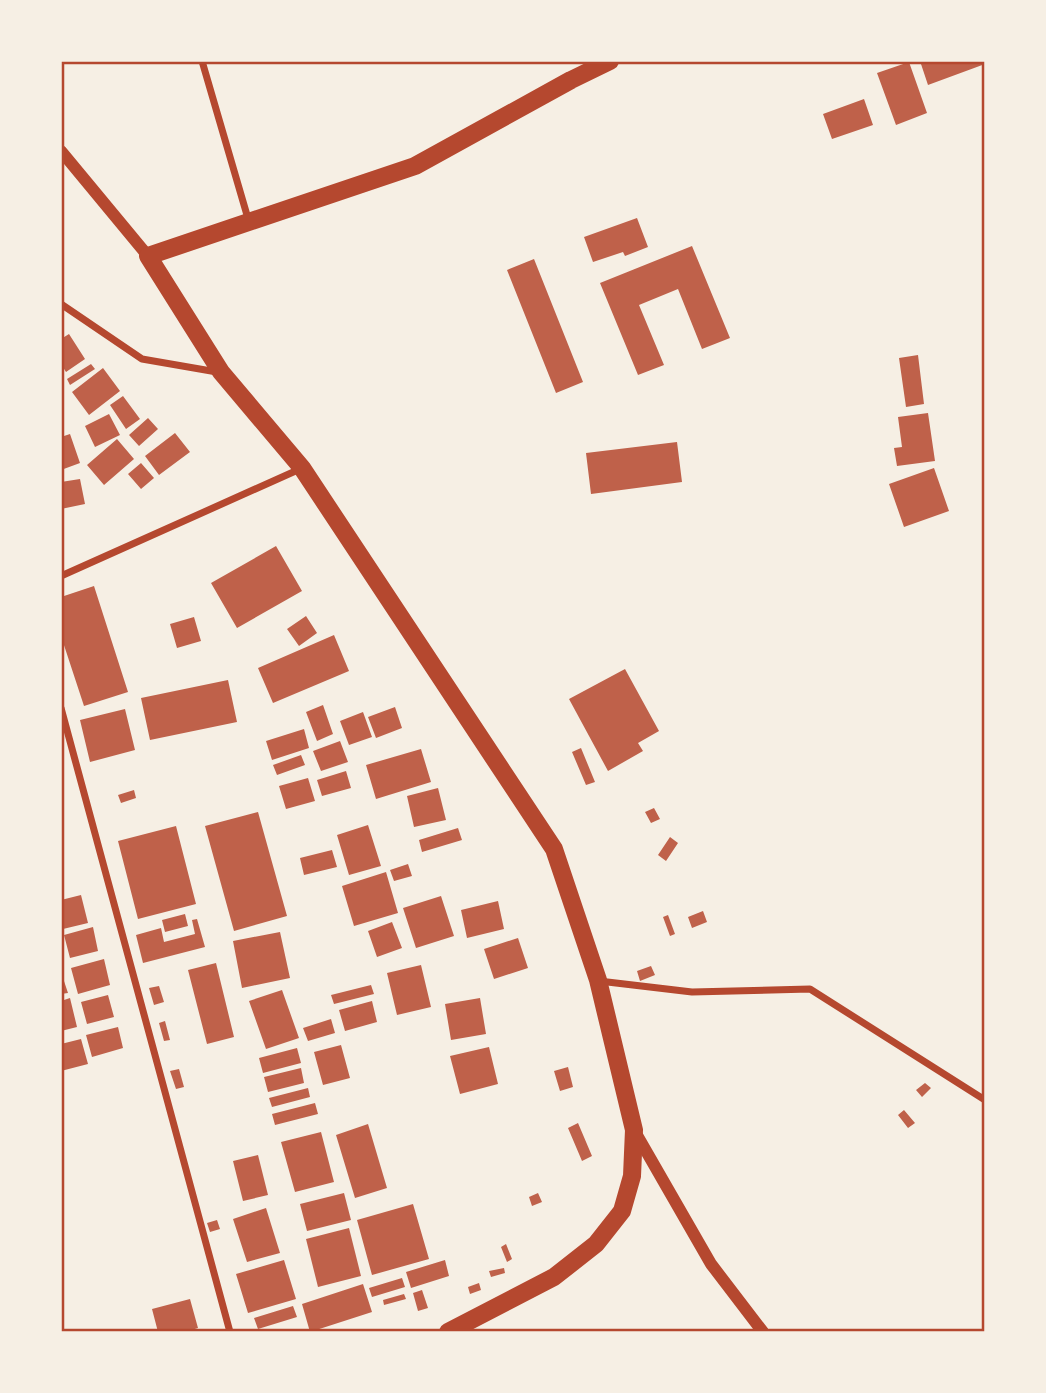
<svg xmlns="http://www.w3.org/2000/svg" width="1046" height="1393" viewBox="0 0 1046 1393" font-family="Commissioner,sans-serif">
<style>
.building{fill:#bf614a}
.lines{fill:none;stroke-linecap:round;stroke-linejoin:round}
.minor{stroke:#b5482f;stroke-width:7}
.tertiary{stroke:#b5482f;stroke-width:12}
.primary{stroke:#b5482f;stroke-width:18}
.neatline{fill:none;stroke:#b5482f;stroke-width:2.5}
</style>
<rect width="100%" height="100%" fill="#f6efe4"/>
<path class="building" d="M920,61H985V64L928,85Z
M909,62L927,113L896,125L877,73Z
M864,99L873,125L832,139L823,114Z
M637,218L648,247L625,256L623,252L593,262L584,237Z
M692,246L730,338L702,349L678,289L639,305L664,365L638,375L600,283Z
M534,259L583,382L556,393L507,270Z
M69,334L85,359L66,372L61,364V339Z
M918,355L924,404L906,407L899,358Z
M91,364L95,369L70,385L67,379Z
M103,368L120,391L89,415L72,392Z
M123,396L140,419L126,429L110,405Z
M928,413L935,461L897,466L894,448L902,447L898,417Z
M109,414L120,435L95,447L85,426Z
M148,418L158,429L139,446L129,435Z
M175,433L190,452L159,475L145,456Z
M70,434L80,463L61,470V437Z
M117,439L134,459L104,485L87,465Z
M677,442L682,482L591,494L586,453Z
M141,463L154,478L141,489L128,474Z
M934,468L949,511L904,527L889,484Z
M80,479L85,504L61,509V482Z
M276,546L302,591L237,628L211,583Z
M94,586L128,692L84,706L61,636V597Z
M306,616L317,633L299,646L287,629Z
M194,617L201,641L177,648L170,624Z
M334,635L349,671L273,703L258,668Z
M625,669L659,731L638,743L643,751L608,771L569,699Z
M228,680L237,722L150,740L141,698Z
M323,705L333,734L317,741L306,712Z
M395,707L402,728L376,738L368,717Z
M125,709L135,750L90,762L80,720Z
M363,712L372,737L349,745L340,721Z
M304,729L309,748L272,760L266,741Z
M340,741L348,762L321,771L313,751Z
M581,748L595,782L586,785L572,752Z
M421,749L431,782L376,799L366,765Z
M301,755L305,765L277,775L273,765Z
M346,771L351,788L322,796L317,780Z
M308,778L315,801L286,809L279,786Z
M438,788L446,820L414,827L407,796Z
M134,790L136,798L121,803L118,795Z
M654,808L660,819L651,823L645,812Z
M258,812L287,916L234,931L205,826Z
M368,825L381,866L349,875L337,835Z
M176,826L196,904L138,919L118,841Z
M458,828L462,840L422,852L419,840Z
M670,837L678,843L666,861L658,855Z
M332,850L337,867L304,875L300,858Z
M408,864L412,876L394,881L390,870Z
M386,872L398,913L354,926L342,886Z
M81,895L88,923L63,929L61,900Z
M441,896L454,936L416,948L403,908Z
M498,901L504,929L467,938L461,910Z
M703,911L707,922L692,928L688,917Z
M185,914L188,926L165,932L162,920Z
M668,915L675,934L670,936L663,917Z
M197,919L205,947L143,963L136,935L161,928L164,942L195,934L192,920Z
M392,922L402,948L377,957L368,931Z
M93,927L98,951L70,958L64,935Z
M280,932L290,978L242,988L233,941Z
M518,938L528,968L494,979L484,949Z
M104,959L110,985L78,994L71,968Z
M216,963L234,1037L207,1044L188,970Z
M421,965L431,1007L397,1015L387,973Z
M651,966L655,975L640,981L637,971Z
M61,972L68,993L61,994Z
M371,985L374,994L334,1004L331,995Z
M159,986L164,1002L154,1005L149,988Z
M282,990L299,1038L266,1049L249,1001Z
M108,995L114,1017L87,1024L81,1002Z
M70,998L77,1027L61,1031V1001Z
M480,998L486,1034L451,1040L445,1004Z
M372,1001L377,1022L345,1031L339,1010Z
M331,1019L335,1033L308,1041L303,1028Z
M165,1021L170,1040L164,1041L159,1023Z
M118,1027L123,1048L92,1057L86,1035Z
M81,1039L88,1064L61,1071V1044Z
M341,1045L350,1078L323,1085L314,1052Z
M489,1047L498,1084L460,1094L450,1056Z
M297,1048L301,1063L263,1073L259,1058Z
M568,1067L573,1087L560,1091L554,1071Z
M301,1068L304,1083L268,1092L264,1077Z
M179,1069L184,1087L176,1089L170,1071Z
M925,1083L931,1088L922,1097L916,1090Z
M308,1088L310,1097L272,1107L269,1098Z
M315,1103L318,1114L275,1125L272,1114Z
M904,1110L915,1123L908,1128L898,1115Z
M578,1123L592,1156L582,1161L568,1128Z
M368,1124L387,1188L355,1198L336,1135Z
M321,1132L334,1182L295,1192L281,1142Z
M258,1155L268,1195L243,1201L233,1161Z
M344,1193L351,1220L307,1231L300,1204Z
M538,1193L542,1202L532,1206L529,1197Z
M413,1204L429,1259L372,1275L357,1220Z
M266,1208L280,1253L247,1262L233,1219Z
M217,1220L220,1229L210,1232L207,1223Z
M349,1228L361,1276L318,1287L306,1239Z
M506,1244L512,1259L507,1262L501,1247Z
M284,1260L296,1299L248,1313L236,1274Z
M445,1260L449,1276L411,1288L406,1272Z
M504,1268L505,1273L491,1277L489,1271Z
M402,1278L405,1287L372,1297L369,1288Z
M479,1283L481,1290L470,1294L468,1287Z
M363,1284L372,1312L310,1332L302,1304Z
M422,1290L428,1308L418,1311L413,1293Z
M404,1294L406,1299L384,1305L383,1300Z
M190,1299L198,1328L185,1332H158L152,1309Z
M293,1306L297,1317L258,1329L254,1318Z"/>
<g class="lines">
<path class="minor" d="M202,61L249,222
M61,304L142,359L217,372
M61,576L300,469
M61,708L230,1332
M599,981L692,992L810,989L985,1100"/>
<path class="tertiary" d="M61,151L148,256
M634,1130L711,1264L763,1332"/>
<path class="primary" d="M448,1332L554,1277L596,1244L622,1211L632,1176L634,1130L598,980L554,849L302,468L221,372L148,256L415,166L571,80L610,61"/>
</g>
<rect width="1046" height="1393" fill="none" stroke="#f6efe4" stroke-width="126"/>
<rect x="63" y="63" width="920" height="1267" class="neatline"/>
</svg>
